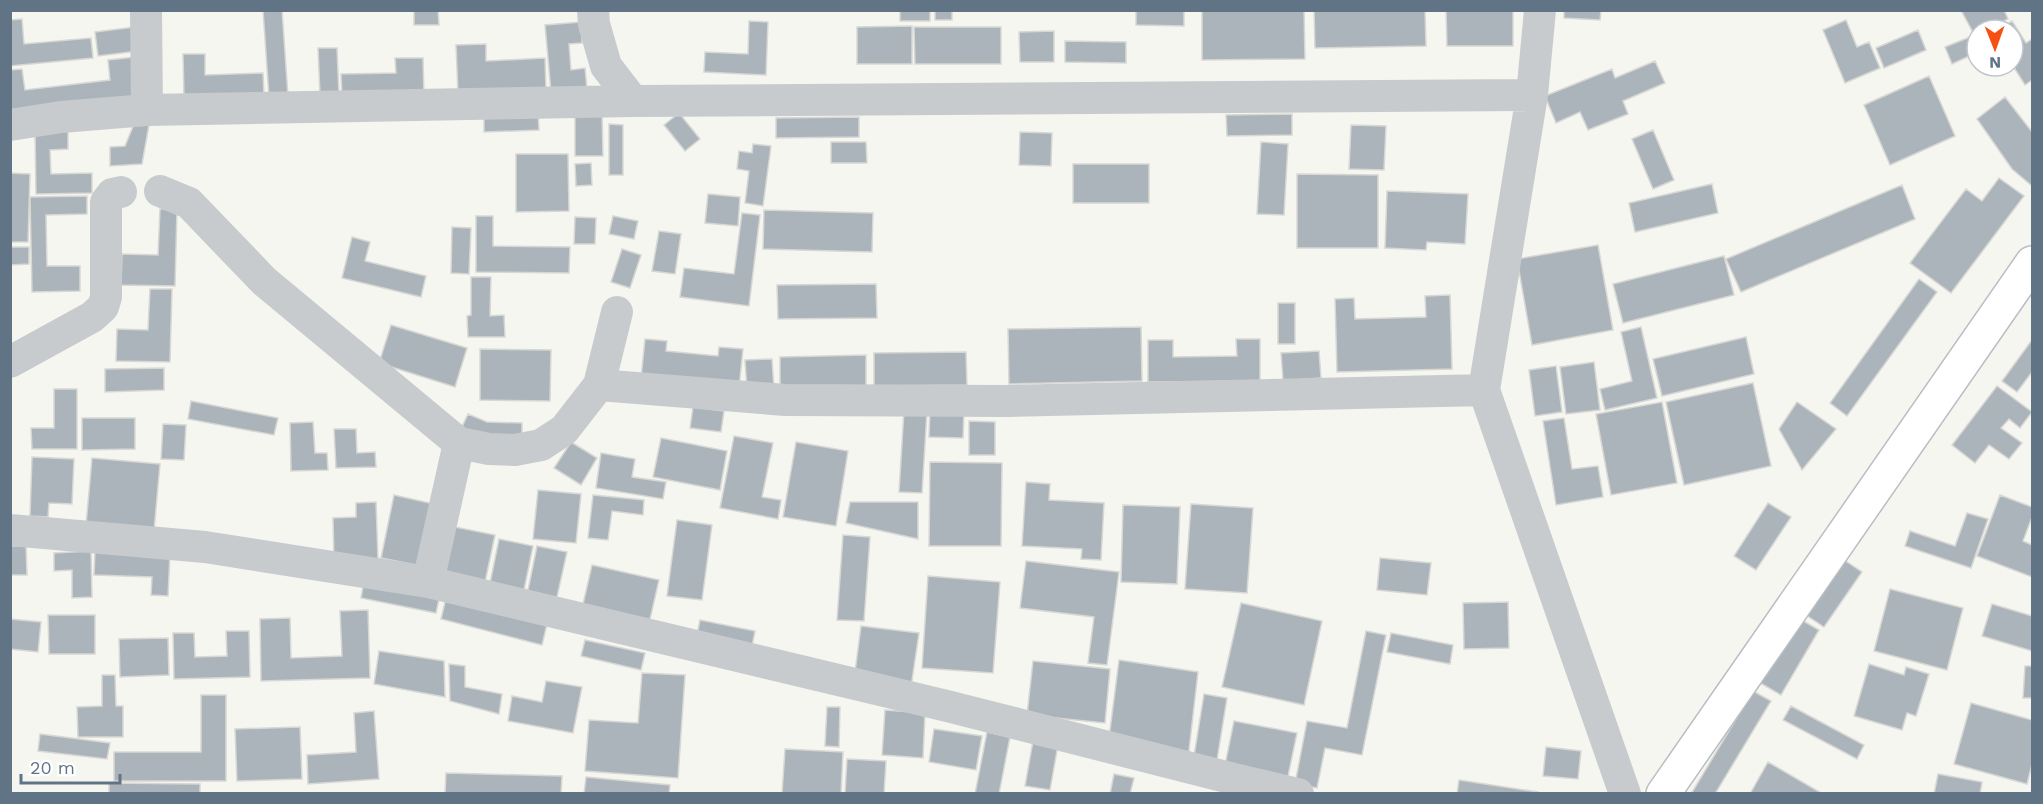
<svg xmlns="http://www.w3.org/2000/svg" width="2043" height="804" viewBox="0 0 2043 804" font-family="'Work Sans',sans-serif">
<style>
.building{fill:#acb4bb;stroke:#d7d7d4;stroke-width:1.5}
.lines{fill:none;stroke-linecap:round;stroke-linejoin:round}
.secondary-casing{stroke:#b9bec3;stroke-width:36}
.street{stroke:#c8cbce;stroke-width:32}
.secondary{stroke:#fff;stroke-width:33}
</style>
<rect width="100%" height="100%" fill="#f6f6f1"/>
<path class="building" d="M263,10H282L288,96L269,97Z
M414,10H438L439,25H414Z
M900,10H930V21H900Z
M935,10H952V20H935Z
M1136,10H1184V26L1136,25Z
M1304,10L1305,59L1202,60V11Z
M1314,10H1425L1426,46L1315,48Z
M1446,10H1513V46H1447Z
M1564,10H1601L1600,20L1564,18Z
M1966,10H2004L2008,19L1986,30H1977V34L1975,36L1962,12Z
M22,19L24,44L91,38L93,58L10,66V20Z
M1846,20L1857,47L1869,42L1880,68L1845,83L1823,30Z
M749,21L768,22L766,75L704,72L705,52L748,54Z
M2012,21L2026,43L2032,39V80L2025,85L2013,66V30H1997Z
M581,22L582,43L569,44L571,70L585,68L587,89L551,92L545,25Z
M912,26V64H857V27Z
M135,27L138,51L98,56L95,32Z
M914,27H1001V64H915Z
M1918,30L1926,50L1884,68L1876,48Z
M1054,31V62H1020L1019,32Z
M1970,37L1976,53L1952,64L1945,47Z
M1065,41L1126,42V63L1065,62Z
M486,44V61L545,58L546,91L458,94L456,45Z
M318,48H337L339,95H320Z
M183,54H205V75L263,73L264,95L184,97Z
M135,57L140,99L10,113V70L22,69L25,90L110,80L108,60Z
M395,58H423L424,95L342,96L341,74L396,73Z
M1655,61L1665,83L1623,101L1628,114L1588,130L1580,112L1556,123L1545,96L1612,69L1615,78Z
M1929,76L1955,136L1890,165L1864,105Z
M2005,97L2032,132V186L2012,169L1977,119Z
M538,111L539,130L484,132V113Z
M575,112H602L603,156H575Z
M679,113L700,139L685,151L664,125Z
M1292,114V135L1227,136L1226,115Z
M859,117V137L776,138V118Z
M134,124L149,125L142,164L110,166V147L125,146Z
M609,124L623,125V175H609Z
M1351,125L1386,126L1384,170L1349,169Z
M1653,130L1674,180L1653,189L1632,139Z
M68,131V149L50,150L51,174L92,173V193L36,194L35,132Z
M1020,132L1052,133L1051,166L1019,165Z
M831,142H866L867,163H831Z
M1261,142L1288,144L1284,215L1257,214Z
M753,144L771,146L763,206L745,203L749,171L737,169L739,151L752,153Z
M516,154H568L569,211L516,212Z
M591,163L592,185L576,186L575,164Z
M1073,164H1149V203H1073Z
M10,173L30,174L28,242H10Z
M1297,174L1378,175V248H1297Z
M1999,178L2024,196L1951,293L1910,263L1966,189L1982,201Z
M1712,184L1718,213L1635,232L1629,203Z
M1902,185L1915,219L1741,292L1726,259Z
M1387,191L1468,194L1465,244L1427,242L1426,250L1385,248Z
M708,194L740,197L738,226L705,223Z
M87,196V214L46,215L47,266H80V291L32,292L30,197Z
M160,209H177L175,286L121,285L122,254L158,255Z
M764,210L873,213L872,252L763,249Z
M742,213L760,215L749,306L680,297L684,268L734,274Z
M476,216H493V246L570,247L569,273L476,272Z
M613,216L638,221L634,239L609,234Z
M575,217L596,218L595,244H574Z
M452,227L471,228L469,274L451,273Z
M659,231L681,234L675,274L652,271Z
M352,237L370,242L365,261L426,276L421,297L342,278Z
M1598,245L1613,330L1532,345L1517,259Z
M10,247H29V264L10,265Z
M622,249L641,255L630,288L611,282Z
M1724,256L1734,295L1623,323L1613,284Z
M471,277H491L490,316L504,315L505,337H468L467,316L471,315Z
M1919,279L1937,292L1847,416L1830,403Z
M876,284L877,318L778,319L777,285Z
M150,289H172L170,362L116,361L117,329L148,330Z
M1450,295L1452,369L1337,372L1335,299L1354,298L1355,319L1426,317L1425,296Z
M1278,303H1295V344H1278Z
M391,325L467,348L455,387L379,363Z
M1141,327L1142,381L1009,384L1008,329Z
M1641,327L1657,398L1605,410L1600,389L1632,381L1621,332Z
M1746,337L1754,374L1662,396L1653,359Z
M645,339L667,341L666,351L718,356L719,347L743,349L739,388L641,378Z
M1236,339H1260V381L1148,382V340H1173V357L1237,356Z
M2032,340V372L2017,392L2002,381Z
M480,349L551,350L550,401L480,400Z
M1319,351L1321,378L1283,381L1281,353Z
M966,352L967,385L874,386V353Z
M866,355V386L780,387V357Z
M772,359L774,389L747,390L745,360Z
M1594,362L1600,410L1566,414L1560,367Z
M1556,366L1562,412L1535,416L1529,370Z
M164,368V390L105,392V369Z
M1753,383L1771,466L1684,485L1666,402Z
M1997,386L2032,412L2020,428L2009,419L2001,428L2022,443L2009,459L1989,445L1975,463L1952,445Z
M54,389H77V449H32L31,428H54Z
M191,401L278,418L274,435L188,419Z
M1662,402L1677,483L1611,495L1596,414Z
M1797,402L1836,429L1802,470L1779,429Z
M693,407L724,411L721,432L690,428Z
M930,409L964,410L963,438L929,437Z
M904,410L927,411L922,493L899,492Z
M468,414L487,422L522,423V439L482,438L462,427Z
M82,418H135V449L82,450Z
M1564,418L1572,469L1598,466L1603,497L1556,505L1543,421Z
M969,421L995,422V455H969Z
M313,422L315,453H327L328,470L291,471L290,423Z
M163,424L186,425L184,460L161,459Z
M334,429H356L357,453L375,452L376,467L336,468Z
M734,436L773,443L762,497L781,500L778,519L720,508Z
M661,438L727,451L720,490L653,477Z
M571,442L597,458L581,485L554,468Z
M796,442L848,451L836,526L783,517Z
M601,453L635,459L632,477L666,482L663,499L596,488Z
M32,457L74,459L72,504L49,503L48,517L30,516Z
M92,458L160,464L154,531L86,525Z
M930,462L1002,463L1001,546H929Z
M1026,482L1050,484L1049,500L1104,503L1101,560L1081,559L1082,549L1022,546Z
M538,490L581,494L576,543L533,539Z
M394,495L434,504L421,566L381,558Z
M593,495L644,500L643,515L612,511L608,540L588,538Z
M2000,495L2032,507V517L2023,541L2032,545V577L1977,556Z
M376,502L378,559L334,560L333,518L356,517V503Z
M850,502H918V539L846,523Z
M1768,503L1791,517L1756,570L1734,556Z
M1191,504L1253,508L1247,593L1185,589Z
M1123,505L1180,507L1177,584L1121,582Z
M1967,513L1988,519L1971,568L1905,546L1910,531L1955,546Z
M677,520L712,525L702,600L667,596Z
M450,526L495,535L484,587L439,578Z
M843,535L870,537L864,621L837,620Z
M499,539L533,546L523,595L489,588Z
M10,546H26L27,575H10Z
M537,546L567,552L555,606L526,600Z
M91,551L92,597L72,598V570L54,571V553Z
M95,551L170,554L168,596L151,595L152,577L94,575Z
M1838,556L1862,572L1824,627L1800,611Z
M1380,558L1431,563L1427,595L1377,590Z
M1026,561L1119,572L1107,665L1088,663L1094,617L1020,608Z
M592,565L659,580L648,628L581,613Z
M928,576L1000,582L993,673L922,668Z
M364,581L440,595L436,613L361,598Z
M1890,589L1963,608L1947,670L1874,651Z
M447,594L548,620L542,645L441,619Z
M1508,602L1509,648L1464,649L1463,603Z
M1241,603L1322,621L1304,705L1222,687Z
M1992,604L2032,616V651L1982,636Z
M368,610L370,678L261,681L260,619L290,618L291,658L342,656L340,611Z
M48,615H95V654H49Z
M1793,615L1819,630L1781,695L1755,680Z
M10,619L41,622L38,652L10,649Z
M700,620L755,631L751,651L696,640Z
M861,626L919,633L911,687L854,680Z
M226,631H249L250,677L174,679L173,633H194L195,657L227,656Z
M1366,631L1386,635L1362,755L1325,748L1317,788L1295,784L1307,721L1347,728Z
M1391,633L1453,645L1450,664L1387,652Z
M168,638L169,675L120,677L119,639Z
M585,640L645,653L641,670L581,656Z
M379,651L444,661L445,697L374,684Z
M1119,660L1198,672L1188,759L1109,738Z
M1033,661L1110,669L1105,723L1027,715Z
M449,664L465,666V687L502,694L499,714L450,701Z
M1869,664L1904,675L1906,667L1929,674L1916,716L1907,713L1902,730L1854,716Z
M2025,666H2032V698H2023Z
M642,673L685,675L678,778L585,771L589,720L638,723Z
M102,675H115L116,706H123V737H78L77,707L102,706Z
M546,681L582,687L573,733L508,721L512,696L542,702Z
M1753,691L1771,701L1715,794H1691Z
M1204,694L1227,698L1217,760L1194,756Z
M201,695H226V781H114V752H201Z
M1971,703L2032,720V764L2027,784L1954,764Z
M1791,706L1864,745L1857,759L1783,720Z
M827,707H840L839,747L825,746Z
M885,710L925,713L923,758L882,755Z
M374,711L379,779L308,784L307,755L356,752L354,713Z
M1234,721L1297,733L1287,781L1224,770Z
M300,727L302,779L237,781L235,729Z
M934,729L982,736L976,770L929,762Z
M987,732L1010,737L999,794H975Z
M40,734L110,743L107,759L38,751Z
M1033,741L1058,745L1050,790L1025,786Z
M1546,747L1581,751L1578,779L1543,776Z
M785,749L843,752L841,794H782Z
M847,759L886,761L884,794H845Z
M1768,762L1823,794H1750Z
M446,773L562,776L561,794H445Z
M1114,774L1134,778L1130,794H1110Z
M1938,774L1982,782L1980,794H1934Z
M586,777L670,785L669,794H584Z
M1459,780L1538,792V794H1457Z
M109,783L200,784V794H109Z"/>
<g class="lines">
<defs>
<path id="secondary" d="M1663,794L2032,263"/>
</defs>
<use href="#secondary" class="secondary-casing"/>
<path class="street" d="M146,10L147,110
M593,10L594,24L606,66L633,101
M1540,10L1532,95L1484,390L1625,794
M10,125L61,117L147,110L633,101L1532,95
M160,191L189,203L264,281L459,443L489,449L515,450L541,445L564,430L599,385L617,312
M10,362L92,317L103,307L106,297V202L112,194L121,192
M599,385L785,400L1007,401L1484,390
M10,530L205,547L428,582L947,706L1238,780L1298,794
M428,582L459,443"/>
<use href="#secondary" class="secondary"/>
</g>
<rect width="2043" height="804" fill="none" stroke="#617486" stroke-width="24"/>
<g transform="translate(1995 48) rotate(179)"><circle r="28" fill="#ffffff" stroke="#c0c7cf" stroke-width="1.5"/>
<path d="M0-4.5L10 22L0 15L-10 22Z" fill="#f55012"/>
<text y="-9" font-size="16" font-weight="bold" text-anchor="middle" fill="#617486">N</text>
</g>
<path d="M21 774v9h99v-9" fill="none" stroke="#617486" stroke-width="3"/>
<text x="30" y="774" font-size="18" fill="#617486" stroke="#ffffff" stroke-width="4.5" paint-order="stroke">20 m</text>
</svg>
